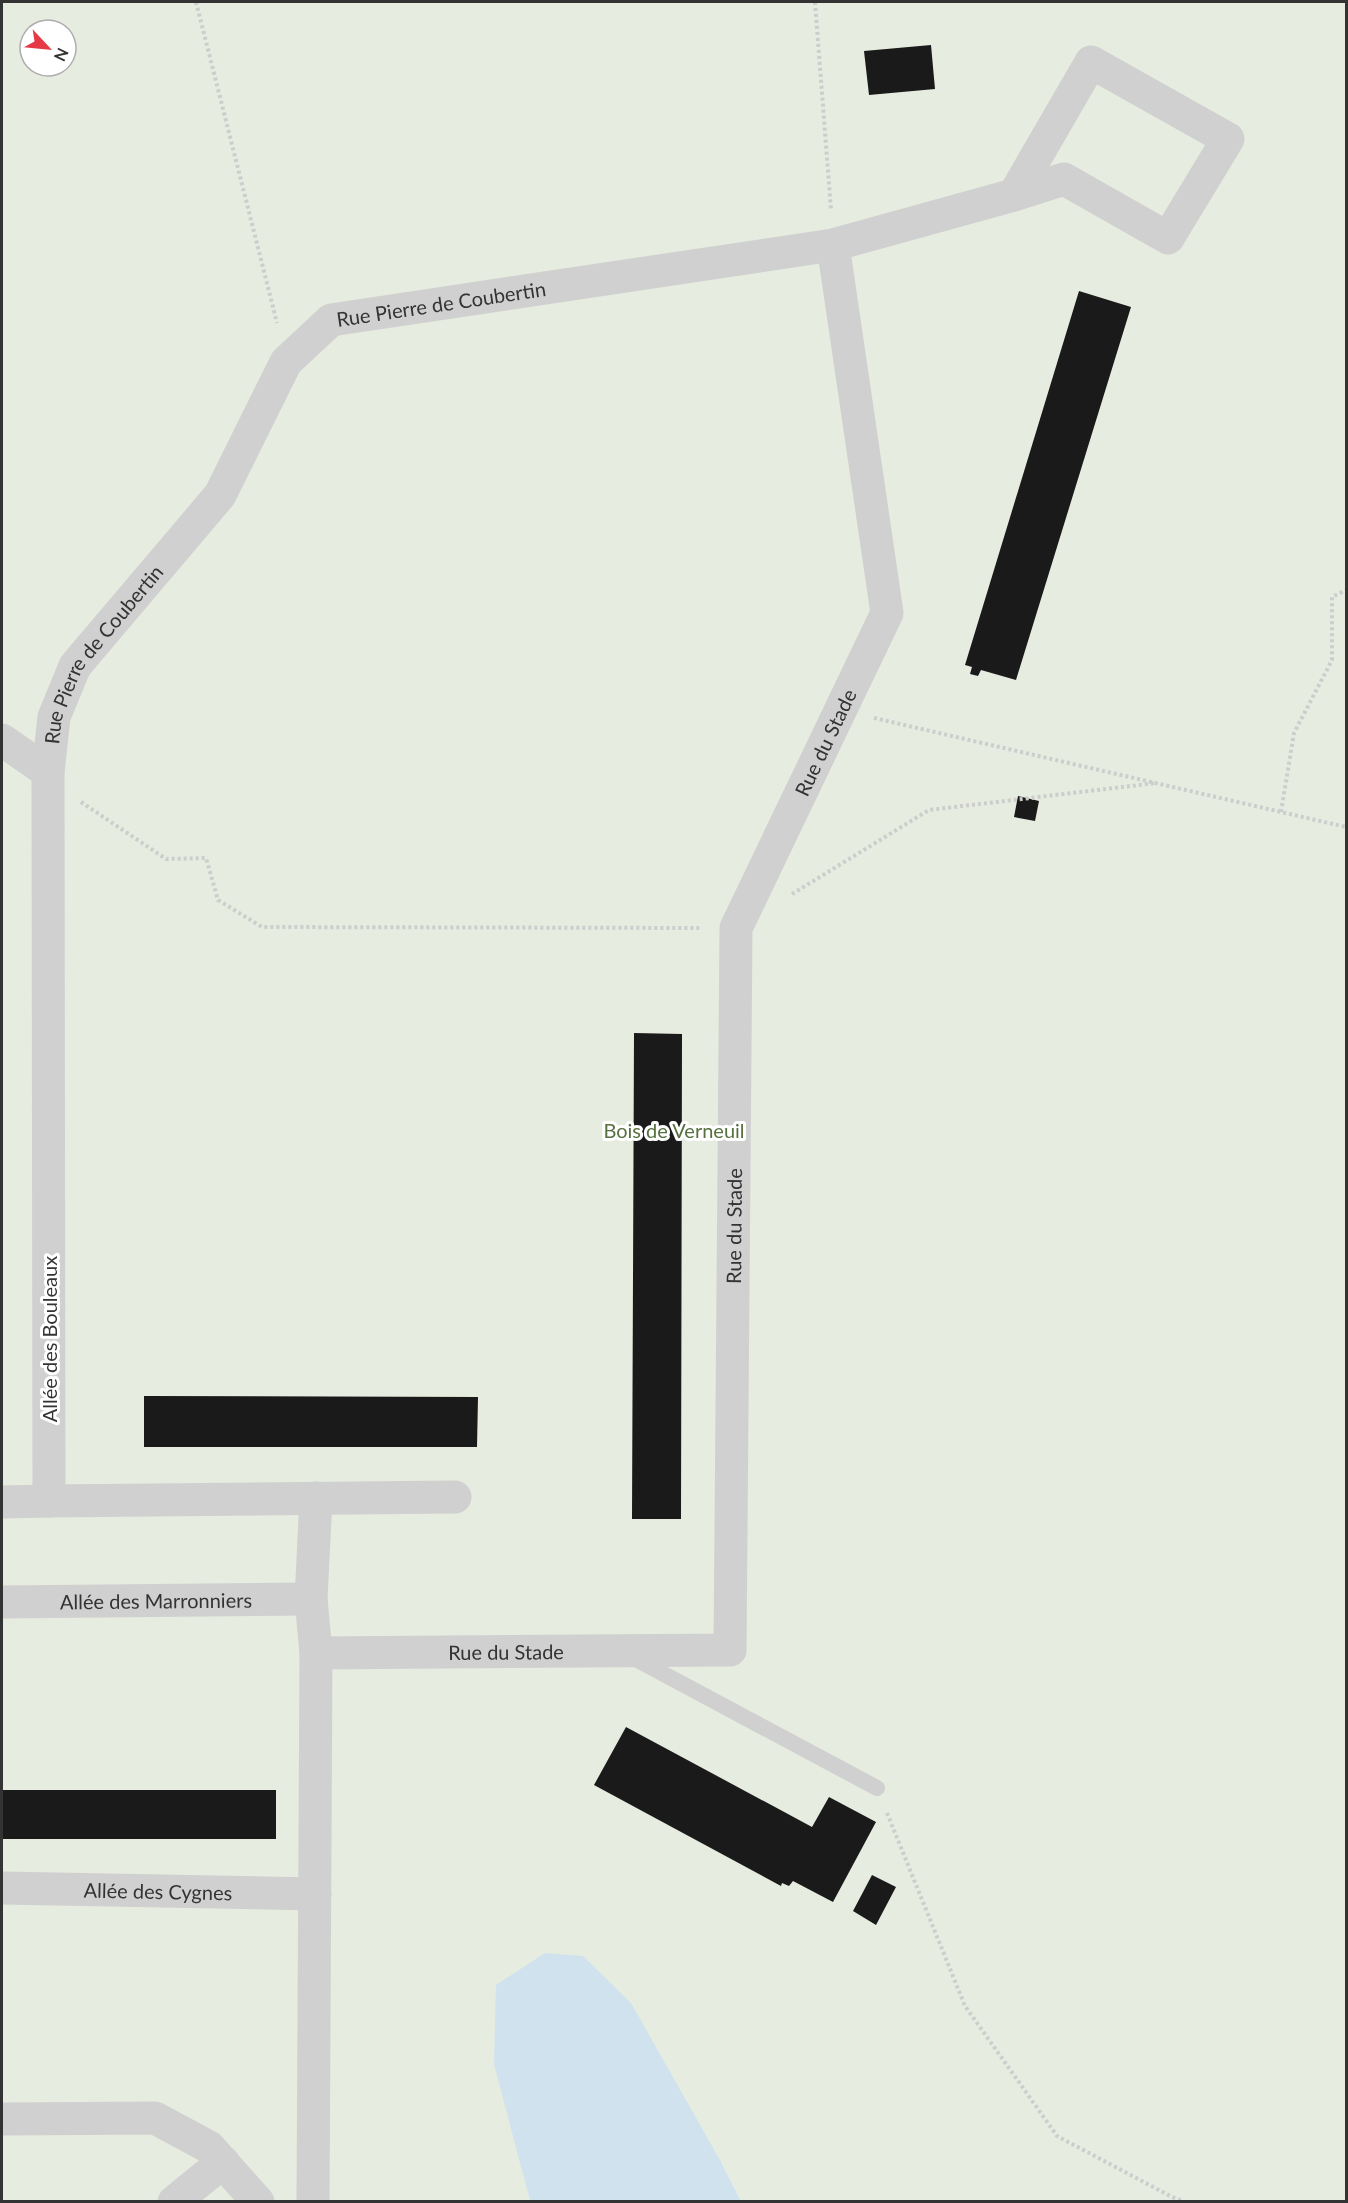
<svg xmlns="http://www.w3.org/2000/svg" width="1348" height="2203" viewBox="0 0 1348 2203" font-family="Lato,sans-serif">
<style>
.green{fill:#e6ecdf;fill-rule:evenodd}
.water{fill:#cfe2ee}
.building{fill:#1a1a1a}
.lines{fill:none;stroke-linecap:round;stroke-linejoin:round}
.path{stroke:#cdcdcd;stroke-width:4;stroke-dasharray:3 3;stroke-linecap:butt}
.service{stroke:#d0d0d0;stroke-width:16}
.minor{stroke:#d0d0d0;stroke-width:33}
.labels{text-anchor:middle;dominant-baseline:central;stroke-width:6;stroke-linejoin:round;paint-order:stroke}
.street-label{font-size:20px;fill:#333;stroke:#fff}
.park-label{font-size:20px;fill:#56703f;stroke:#fff}
</style>
<rect width="100%" height="100%" fill="#fff"/>
<path class="green" d="M2,2H1346V2201H741L721,2162L519,2157L530,2201L2,2202ZM30,30H66V66H30Z"/>
<path class="water" d="M545,1953L583,1956L631,2003L721,2162L741,2201H530L494,2064L496,1985Z"/>
<path class="building" d="M931,45L935,89L869,95L864,51Z
M1079,291L1131,307L1016,680L981,670L978,676L970,674L972,667L965,665Z
M1018,796L1039,801L1035,821L1014,817Z
M634,1033L682,1034L681,1519H632Z
M144,1396L478,1397L477,1447H144Z
M626,1727L812,1827L829,1797L876,1822L833,1902L793,1881L789,1886L782,1883L781,1886L594,1785Z
M2,1790H276V1839H2Z
M872,1875L896,1887L876,1925L853,1911Z"/>
<g class="lines">
<path class="path" d="M196,2L277,323
M815,2L831,210
M874,718L1346,827
M81,802L166,859L206,858L218,900L262,927L701,928
M1281,812L1294,733L1332,660V597L1346,590
M792,894L929,810L1156,783
M887,1813L965,2006L1057,2136L1172,2197L1185,2202"/>
<path class="service" d="M632,1657L877,1788"/>
<g class="minor">
<path d="M2,740L48,772"/>
<path id="s1" d="M455,1497L49,1501L48,772L54,717L75,666L220,495L286,362L331,320L833,245L1014,195L1091,62L1228,139L1168,238L1064,179L1014,195"/>
<path d="M2,1502L49,1501"/>
<path id="s2" d="M2,1602L311,1599"/>
<path id="s3" d="M316,1653L730,1650L736,928L887,613L833,245"/>
<path id="s4" d="M2,1888L315,1894"/>
<path d="M2,2119L155,2118L209,2147L258,2202"/>
<path d="M174,2202L223,2162"/>
<path d="M313,2202L316,1653L311,1599L316,1498"/>
</g>
</g>
<g class="labels">
<g class="street-label">
<text stroke="none"><textPath href="#s1" startOffset="1791">Rue Pierre de Coubertin</textPath></text>
<text stroke="none"><textPath href="#s1" startOffset="1269">Rue Pierre de Coubertin</textPath></text>
<text stroke="none"><textPath href="#s3" startOffset="1342">Rue du Stade</textPath></text>
<text stroke="none"><textPath href="#s3" startOffset="838">Rue du Stade</textPath></text>
<text transform="translate(49 1339) rotate(-90)">Allée des Bouleaux</text>
<text stroke="none"><textPath href="#s2" startOffset="154">Allée des Marronniers</textPath></text>
<text stroke="none"><textPath href="#s3" startOffset="190">Rue du Stade</textPath></text>
<text stroke="none"><textPath href="#s4" startOffset="156">Allée des Cygnes</textPath></text>
</g>
<g class="park-label">
<text x="674" y="1130">Bois de Verneuil</text>
</g>
</g>
<rect width="1348" height="2203" fill="none" stroke="#333333" stroke-width="6"/>
<g transform="translate(48 48) rotate(116)"><circle r="28" fill="#ffffff" stroke="#adadad" stroke-width="1.5"/>
<path d="M0-4.5L10 22L0 15L-10 22Z" fill="#e63946"/>
<text y="-9" font-size="16" font-weight="bold" text-anchor="middle" fill="#333333">N</text>
</g>
</svg>
